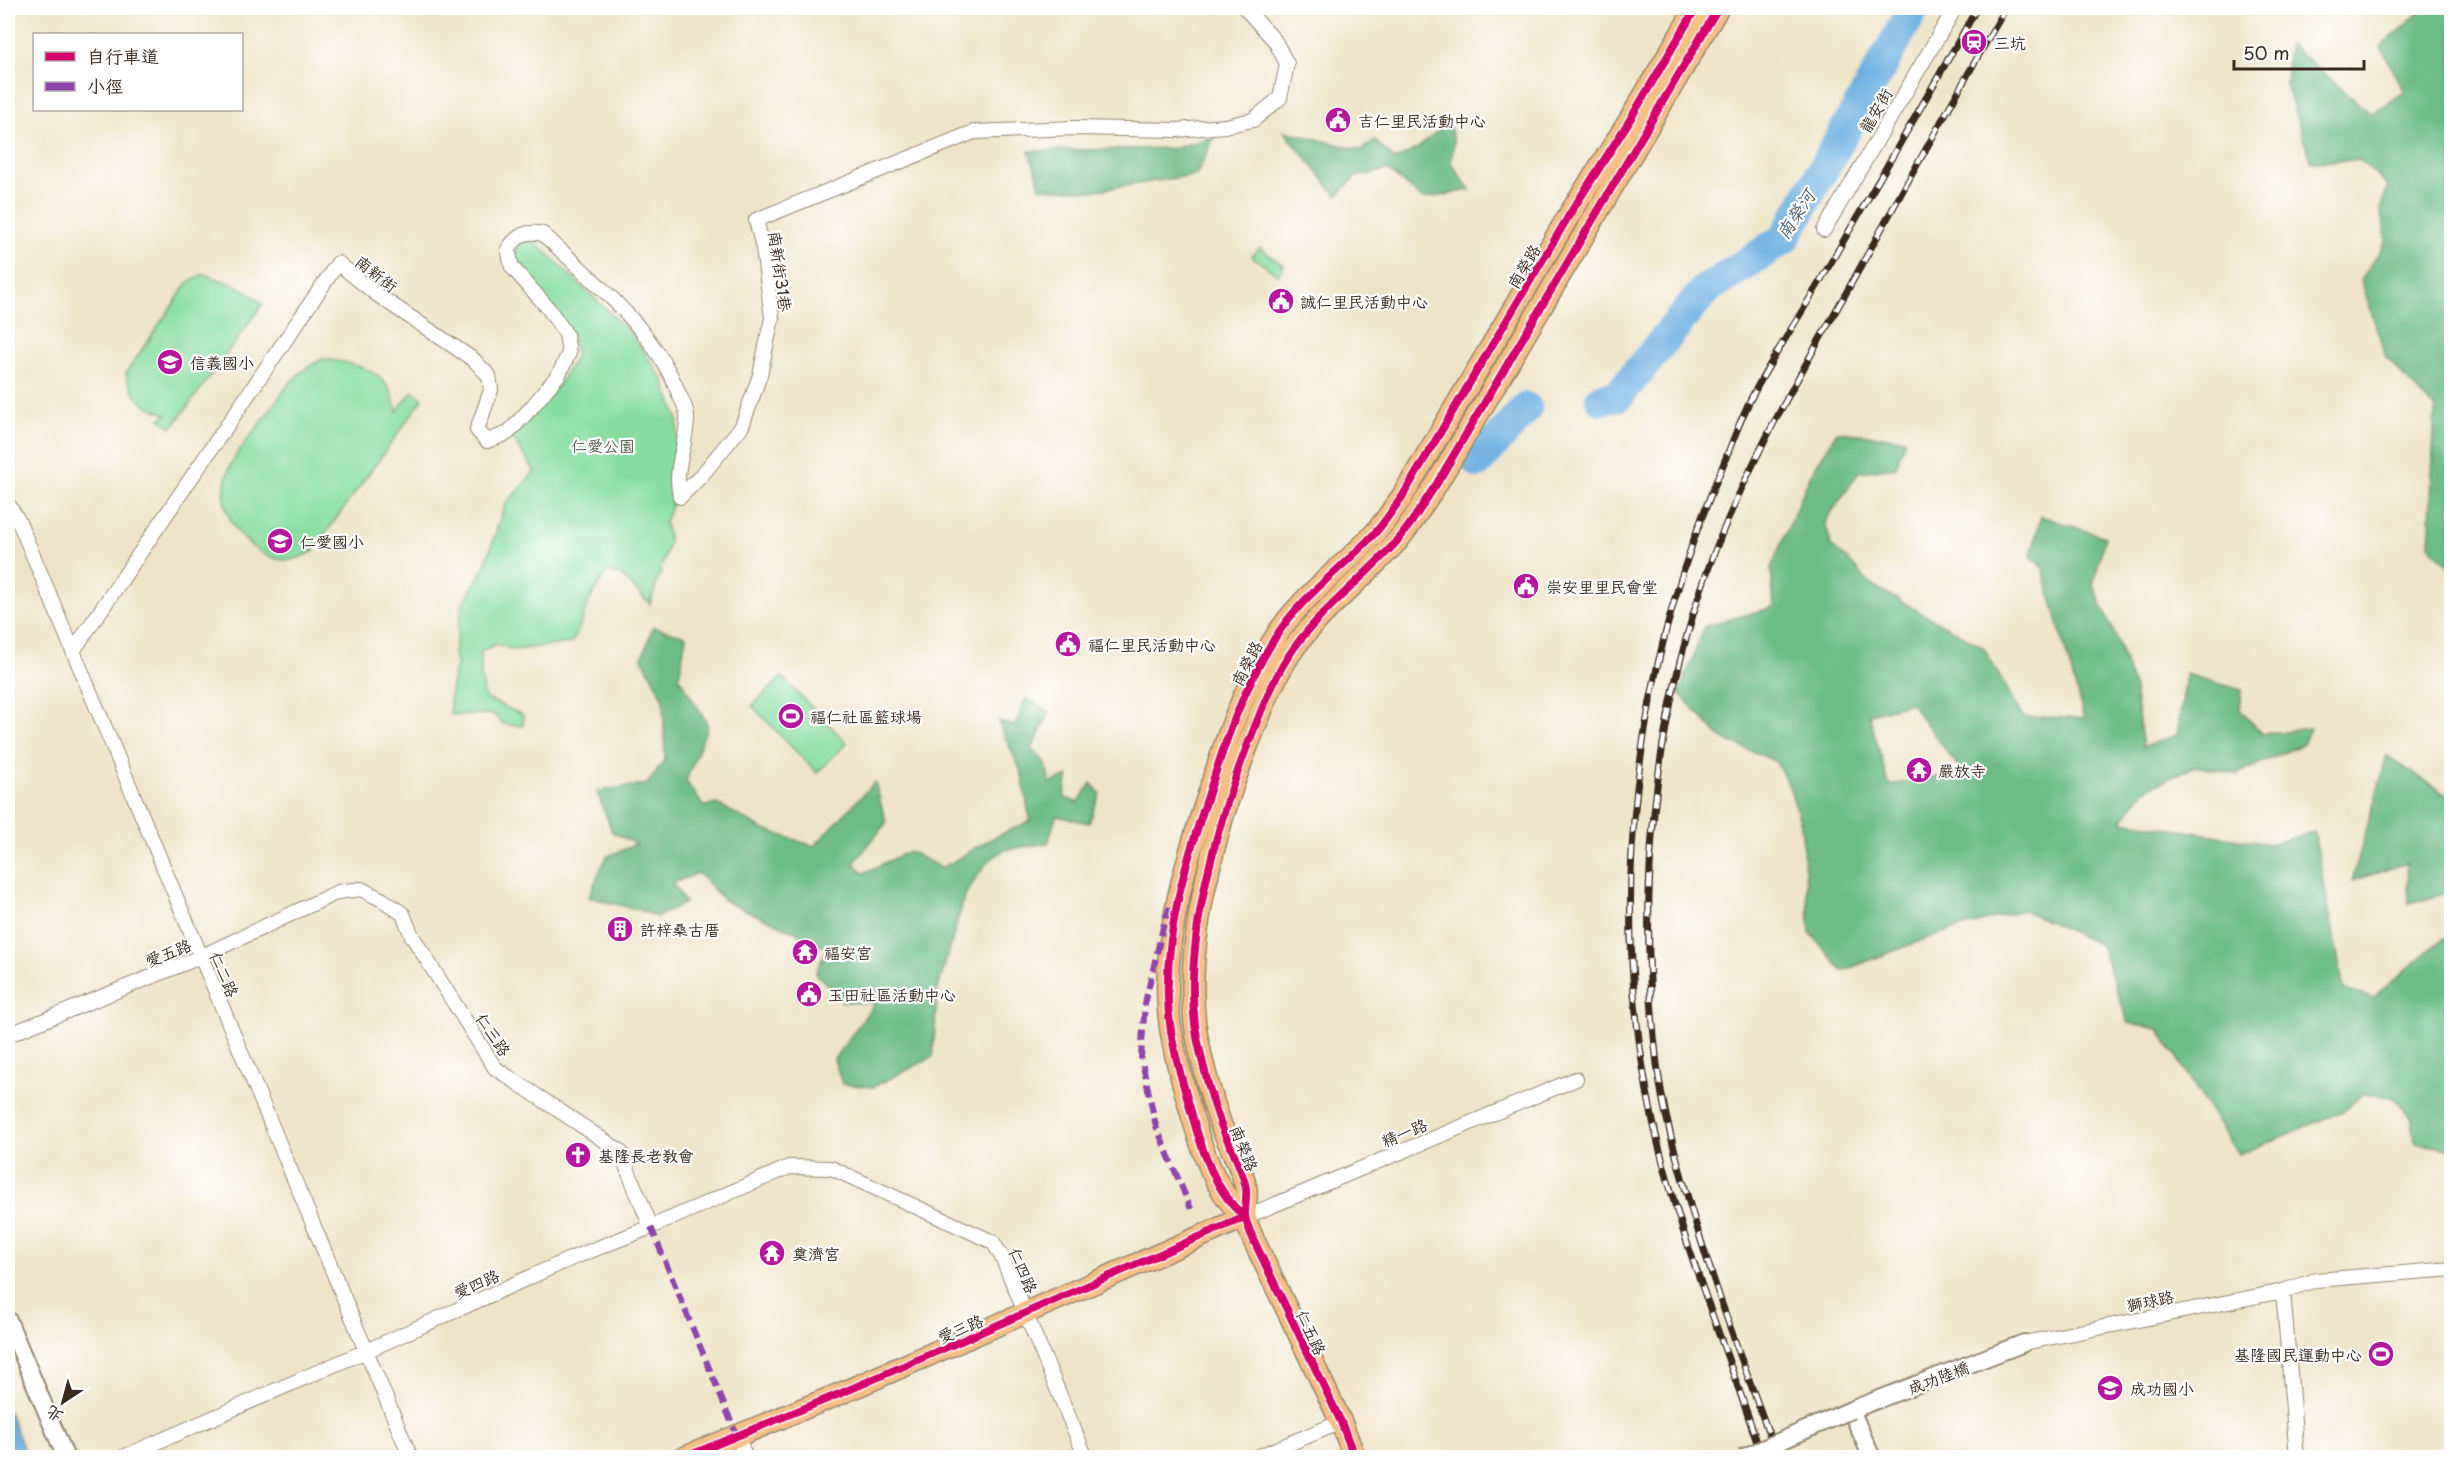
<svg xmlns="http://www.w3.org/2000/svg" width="2459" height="1465" viewBox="0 0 2459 1465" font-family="'Playpen Sans','LXGW WenKai TC',sans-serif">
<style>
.green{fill:#87dda0;stroke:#61845f;stroke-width:1.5}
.forest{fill:#6dbc86;stroke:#547352;stroke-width:1.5;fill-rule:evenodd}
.water{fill:#6aaee0;stroke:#526c7f;stroke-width:1.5}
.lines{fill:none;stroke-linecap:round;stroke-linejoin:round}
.river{stroke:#6aaee0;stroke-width:32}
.minor-casing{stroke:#958772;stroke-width:16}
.tertiary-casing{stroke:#958772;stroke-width:20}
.primary-casing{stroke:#958772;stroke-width:24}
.minor{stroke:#fff;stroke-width:14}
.tertiary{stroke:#fff;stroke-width:16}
.primary{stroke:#f5bf86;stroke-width:21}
.rail-casing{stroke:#3b2a1e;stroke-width:7}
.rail{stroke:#fff;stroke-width:4.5;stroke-dasharray:14;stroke-linecap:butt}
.tertiary-bridge-casing{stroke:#958772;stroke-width:20;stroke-linecap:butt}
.tertiary-bridge{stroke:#fff;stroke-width:16}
.quiet{stroke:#8e44ad;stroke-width:6;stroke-dasharray:12 6;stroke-linecap:butt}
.cycleway-casing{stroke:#fff;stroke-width:11}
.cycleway{stroke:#d6006c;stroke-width:8}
.labels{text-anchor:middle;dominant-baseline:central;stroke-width:4.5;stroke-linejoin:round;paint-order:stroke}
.poi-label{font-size:16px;fill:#3b2a1e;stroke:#fff;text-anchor:start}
.street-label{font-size:16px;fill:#3b2a1e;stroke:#fff}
.park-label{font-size:16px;fill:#526045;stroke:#fff}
.water-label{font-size:18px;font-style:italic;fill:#4e5f6c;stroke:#fff}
</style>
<rect width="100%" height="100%" fill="#fff"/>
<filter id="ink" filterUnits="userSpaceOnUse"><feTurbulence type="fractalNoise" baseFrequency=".0167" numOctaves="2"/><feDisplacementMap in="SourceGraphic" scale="12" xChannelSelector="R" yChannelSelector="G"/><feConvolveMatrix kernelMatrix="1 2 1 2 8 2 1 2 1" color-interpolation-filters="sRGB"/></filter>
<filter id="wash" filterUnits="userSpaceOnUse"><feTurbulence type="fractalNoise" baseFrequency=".008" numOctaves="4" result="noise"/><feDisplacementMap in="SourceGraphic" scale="24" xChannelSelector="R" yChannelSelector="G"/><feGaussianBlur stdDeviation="1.35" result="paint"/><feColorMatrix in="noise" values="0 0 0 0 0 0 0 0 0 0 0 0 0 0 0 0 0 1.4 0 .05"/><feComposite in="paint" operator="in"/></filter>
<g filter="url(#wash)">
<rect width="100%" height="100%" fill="#efe4c7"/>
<path class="green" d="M522,239L535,242L631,333L663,379L678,420L676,447L669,473L672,504L665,522L669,543L650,604L622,576L607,571L589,601L576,636L571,643L514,650L497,644L481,651V677L485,698L523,715V726L503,724L493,714L450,715V697L456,664L454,653L463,604L484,568L505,505L535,471L513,439L557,387L576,356L572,337L518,270L514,252Z
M1260,248L1284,266L1278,275L1251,256Z
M204,274L242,288L263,304L172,428L160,419L167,414C143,407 132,398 126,373L189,281Z
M324,359C345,362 372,366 386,384C392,391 394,402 397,411L413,391L423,399L312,552C292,563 275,563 256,549C229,529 217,502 229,469C233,455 256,429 266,416C282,393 296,369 324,359Z
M782,677L847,743L817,773L752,706Z"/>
<path class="forest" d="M2424,8H2452L2451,569L2429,545L2435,409L2386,357L2361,280L2387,240L2380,210L2388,186L2360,160L2311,162L2286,84L2289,43L2371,114L2405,92L2381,47Z
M1448,122L1454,141L1451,163L1470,190L1423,199L1388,170L1355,177L1337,196L1284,131L1360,150L1375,141L1395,160L1418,148Z
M1215,136L1196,175L1091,191L1041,188L1029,151L1176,148Z
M1837,432L1905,439L1896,467L1859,472L1825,522L1832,547L1847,559L1870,584L1983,647L2023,717L2084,718L2043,568L2031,556L2041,516L2105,537L2093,585L2120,647L2134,689L2143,747L2177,735L2186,674L2242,690L2240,710L2263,734L2310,728L2303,744L2237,774L2195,766L2144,790L2122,821L2270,844L2314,832L2344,990L2373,998L2442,939L2451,936V1149L2415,1143L2412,1119L2393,1097L2362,1094L2345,1110L2238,1155L2159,1029L2128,1023L2101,945L2023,910L1935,935L1842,971L1810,932L1801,824L1789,786L1775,761L1721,738L1679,693L1705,626L1774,607L1771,568L1810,476ZM1911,703L1962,772V773L1889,785L1869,714Z
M653,627L686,636L679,677L708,725L686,781L703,806L718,804L762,829L814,846L875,782L886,823L854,863L864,873L909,851L942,868L989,840L1030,821L1022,774L998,721L1015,726L1026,698L1050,712L1032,749L1046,764L1050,783L1068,776L1064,797L1078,803L1091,783L1100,793L1089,823L1056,816L1048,843L1004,850L986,863L965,895L937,992L933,1057L873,1087L842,1084L834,1059L875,1003L843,1002L816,973L826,948L807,937L725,901L698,873L673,883L685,903L657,917L646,912L589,897L606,857L636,844L612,832L597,791L647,784L665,759L663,698L642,658Z
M2387,756L2451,798V892L2409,904L2407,863L2352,881Z"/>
<path class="water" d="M8,1410L27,1457H8Z"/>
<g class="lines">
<path class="river" d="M1601,399L1618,396L1705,290L1784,239L1914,8
M1478,462L1526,408"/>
</g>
</g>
<g filter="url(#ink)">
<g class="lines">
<defs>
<path id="minor" d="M1824,230L1955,8
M8,504L19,522L411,1458
M73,651L338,263L376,294L474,360L489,376L491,390L477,430L487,441L508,433L532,407L559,374L569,353L566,334L548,308L512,267L508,249C518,235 526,230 543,234C594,282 653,327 679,394C682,400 686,408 687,415C688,445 673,464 680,497L701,476L742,426L760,375L772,318L763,248L756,220L974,132L1075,128L1177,130L1225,126L1253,120L1280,98L1287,64L1275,41L1245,8
M8,1035L200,957L338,892L361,889L383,900L403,914L412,936L495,1068L620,1151L651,1227
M1245,1217L1576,1079
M2283,1291L2297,1458
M2024,1343L2283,1291L2316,1280L2452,1269
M737,1436L746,1458
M121,1458L366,1351L570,1259L651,1227L789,1167L831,1168L993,1242L1002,1257L1086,1458
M1255,1458L1341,1422"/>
<path id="tertiary" d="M8,1320L66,1458
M1872,1458L1851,1410L2024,1343"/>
<path id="primary" d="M1245,1217C1216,1194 1202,1150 1192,1115C1181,1077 1169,1038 1168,1000C1165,931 1186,861 1208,796C1225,742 1244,686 1275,638C1300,597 1343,568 1375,533C1385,522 1393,509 1402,497L1571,212L1628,123L1696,8
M683,1458L844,1392L1245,1217
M1355,1458L1341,1422L1256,1245C1252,1236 1246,1224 1245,1215C1245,1206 1247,1197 1246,1188C1242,1167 1229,1145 1221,1125C1211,1097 1203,1067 1197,1037C1180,947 1219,814 1254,729C1265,701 1276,673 1294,648C1323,608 1364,578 1397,541C1412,524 1423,503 1436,485L1718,8"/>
</defs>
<use href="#minor" class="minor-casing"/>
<use href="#tertiary" class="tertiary-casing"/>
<use href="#primary" class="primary-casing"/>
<use href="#minor" class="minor"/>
<use href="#tertiary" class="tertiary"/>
<use href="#primary" class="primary"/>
<defs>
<path id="rail" d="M1762,1458C1726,1344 1677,1234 1652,1117C1607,900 1634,673 1721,470C1732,444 1741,416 1755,391C1777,350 1803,311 1826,271C1877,183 1928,96 1977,8
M1778,1458C1747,1375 1716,1292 1691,1208C1677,1161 1663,1112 1657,1064C1637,897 1652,722 1710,564C1745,469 1796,381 1846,293C1899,198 1951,102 2006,8"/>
</defs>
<use href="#rail" class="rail-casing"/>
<use href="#rail" class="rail"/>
<defs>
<path id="tertiary-bridge" d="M1742,1458L1851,1410"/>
</defs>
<use href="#tertiary-bridge" class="tertiary-bridge-casing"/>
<use href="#tertiary-bridge" class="tertiary-bridge"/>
<path class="quiet" d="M1170,907L1164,923L1145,1003L1141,1057L1156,1126L1191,1209
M651,1227L737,1436"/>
<defs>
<path id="cycleway" d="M1245,1217C1216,1194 1202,1150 1192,1115C1181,1077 1169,1038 1168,1000C1165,931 1186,861 1208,796C1225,742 1244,686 1275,638C1300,597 1343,568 1375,533C1385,522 1393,509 1402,497L1571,212L1628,123L1696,8
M683,1458L844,1392L1245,1217
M1355,1458L1341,1422L1256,1245C1252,1236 1246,1224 1245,1215C1245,1206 1247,1197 1246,1188C1242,1167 1229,1145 1221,1125C1211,1097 1203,1067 1197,1037C1180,947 1219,814 1254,729C1265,701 1276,673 1294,648C1323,608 1364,578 1397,541C1412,524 1423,503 1436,485L1718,8"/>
</defs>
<use href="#cycleway" class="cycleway-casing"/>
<use href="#cycleway" class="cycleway"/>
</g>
</g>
<defs>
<symbol id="station-disc" viewBox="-11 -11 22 22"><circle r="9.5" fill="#b5179e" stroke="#fff"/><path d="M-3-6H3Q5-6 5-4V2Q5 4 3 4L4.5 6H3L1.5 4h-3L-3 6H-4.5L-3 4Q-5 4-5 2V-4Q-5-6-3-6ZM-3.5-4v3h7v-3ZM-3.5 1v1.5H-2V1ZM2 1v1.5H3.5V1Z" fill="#fff"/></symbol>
<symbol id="civic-disc" viewBox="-11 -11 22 22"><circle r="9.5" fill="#b5179e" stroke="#fff"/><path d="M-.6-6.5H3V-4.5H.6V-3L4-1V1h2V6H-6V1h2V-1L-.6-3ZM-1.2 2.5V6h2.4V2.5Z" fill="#fff"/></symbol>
<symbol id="school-disc" viewBox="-11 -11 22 22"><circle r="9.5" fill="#b5179e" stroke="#fff"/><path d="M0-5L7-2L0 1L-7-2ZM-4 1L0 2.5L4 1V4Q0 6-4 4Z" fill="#fff"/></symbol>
<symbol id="stadium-disc" viewBox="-11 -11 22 22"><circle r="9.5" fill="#b5179e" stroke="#fff"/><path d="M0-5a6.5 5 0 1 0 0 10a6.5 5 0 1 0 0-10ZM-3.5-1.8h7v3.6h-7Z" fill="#fff"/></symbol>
<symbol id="temple-disc" viewBox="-11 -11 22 22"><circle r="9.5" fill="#b5179e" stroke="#fff"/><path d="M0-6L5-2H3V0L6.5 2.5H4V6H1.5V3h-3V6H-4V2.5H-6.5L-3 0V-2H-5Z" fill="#fff"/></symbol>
<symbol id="building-disc" viewBox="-11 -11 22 22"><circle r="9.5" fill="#b5179e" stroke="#fff"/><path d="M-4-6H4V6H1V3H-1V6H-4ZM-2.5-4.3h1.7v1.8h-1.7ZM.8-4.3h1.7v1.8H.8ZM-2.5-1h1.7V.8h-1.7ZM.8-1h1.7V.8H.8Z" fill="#fff"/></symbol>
<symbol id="church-disc" viewBox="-11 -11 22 22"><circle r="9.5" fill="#b5179e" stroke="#fff"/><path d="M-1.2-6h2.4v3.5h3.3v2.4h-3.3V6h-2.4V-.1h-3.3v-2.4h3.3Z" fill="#fff"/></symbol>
</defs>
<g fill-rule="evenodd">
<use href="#station-disc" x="1959" y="27" width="30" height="30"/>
<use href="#civic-disc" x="1323" y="105" width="30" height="30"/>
<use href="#civic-disc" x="1266" y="286" width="30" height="30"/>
<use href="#school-disc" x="155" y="347" width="30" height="30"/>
<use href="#school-disc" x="265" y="526" width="30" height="30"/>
<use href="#civic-disc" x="1511" y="571" width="30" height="30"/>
<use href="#civic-disc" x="1053" y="629" width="30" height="30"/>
<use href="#stadium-disc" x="776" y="701" width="30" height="30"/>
<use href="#temple-disc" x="1904" y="755" width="30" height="30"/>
<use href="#building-disc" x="605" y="914" width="30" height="30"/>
<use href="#temple-disc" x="790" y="937" width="30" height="30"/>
<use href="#civic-disc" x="794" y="979" width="30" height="30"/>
<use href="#church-disc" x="563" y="1140" width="30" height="30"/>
<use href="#temple-disc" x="757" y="1238" width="30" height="30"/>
<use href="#stadium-disc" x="2366" y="1339" width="30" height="30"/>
<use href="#school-disc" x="2095" y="1373" width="30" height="30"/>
</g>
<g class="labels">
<g class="poi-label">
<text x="1994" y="42">三坑</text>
<text x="1358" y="120">吉仁里民活動中心</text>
<text x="1300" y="301">誠仁里民活動中心</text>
<text x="190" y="362">信義國小</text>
<text x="300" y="541">仁愛國小</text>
<text x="1546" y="586">崇安里里民會堂</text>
<text x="1088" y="644">福仁里民活動中心</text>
<text x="810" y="716">福仁社區籃球場</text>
<text x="1938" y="770">嚴放寺</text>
<text x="640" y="929">許梓桑古厝</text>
<text x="824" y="952">福安宮</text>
<text x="828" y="994">玉田社區活動中心</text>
<text x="598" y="1155">基隆長老教會</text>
<text x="792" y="1253">奠濟宮</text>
<text x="2362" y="1354" text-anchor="end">基隆國民運動中心</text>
<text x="2130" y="1388">成功國小</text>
</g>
<g class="street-label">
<text transform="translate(1875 110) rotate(-60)">龍安街</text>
<text transform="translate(1523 266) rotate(-59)">南榮路</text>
<text transform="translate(781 271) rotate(82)">南新街31巷</text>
<text transform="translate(377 273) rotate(38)">南新街</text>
<text transform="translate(1246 663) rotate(-63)">南榮路</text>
<text transform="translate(168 952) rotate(-22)">愛五路</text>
<text transform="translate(225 974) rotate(67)">仁二路</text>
<text transform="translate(494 1034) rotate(56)">仁三路</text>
<text transform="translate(1404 1132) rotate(-23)">精一路</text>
<text transform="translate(1245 1148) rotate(68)">南榮路</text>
<text transform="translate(1024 1270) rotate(67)">仁四路</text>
<text transform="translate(476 1283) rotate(-24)">愛四路</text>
<text transform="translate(2150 1300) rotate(-12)">獅球路</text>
<text transform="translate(960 1328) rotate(-23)">愛三路</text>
<text transform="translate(1312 1332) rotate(65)">仁五路</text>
<text transform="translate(1938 1377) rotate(-21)">成功陸橋</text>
</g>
<g class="park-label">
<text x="603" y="445">仁愛公園</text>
</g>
<g class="water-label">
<text transform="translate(1795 214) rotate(-57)">南榮河</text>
</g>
</g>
<rect width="2459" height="1465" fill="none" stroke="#fff" stroke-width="30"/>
<rect x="33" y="33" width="210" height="78" fill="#ffffff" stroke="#b1aaa5" stroke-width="1.5"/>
<rect x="45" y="52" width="30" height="9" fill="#d6006c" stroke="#b1aaa5" stroke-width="1.5"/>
<text x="87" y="63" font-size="18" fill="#3b2a1e">自行車道</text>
<rect x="45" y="82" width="30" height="9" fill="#8e44ad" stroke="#b1aaa5" stroke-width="1.5"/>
<text x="87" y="93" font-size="18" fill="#3b2a1e">小徑</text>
<g transform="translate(63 1402) rotate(216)" stroke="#ffffff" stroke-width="4.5" paint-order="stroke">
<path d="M0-4.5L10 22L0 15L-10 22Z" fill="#3b2a1e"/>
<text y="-9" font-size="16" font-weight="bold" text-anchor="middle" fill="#3b2a1e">北</text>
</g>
<path d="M2234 60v9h130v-9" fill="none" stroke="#3b2a1e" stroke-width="3"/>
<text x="2243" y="60" font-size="18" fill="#3b2a1e" stroke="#ffffff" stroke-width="4.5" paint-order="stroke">50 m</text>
</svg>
